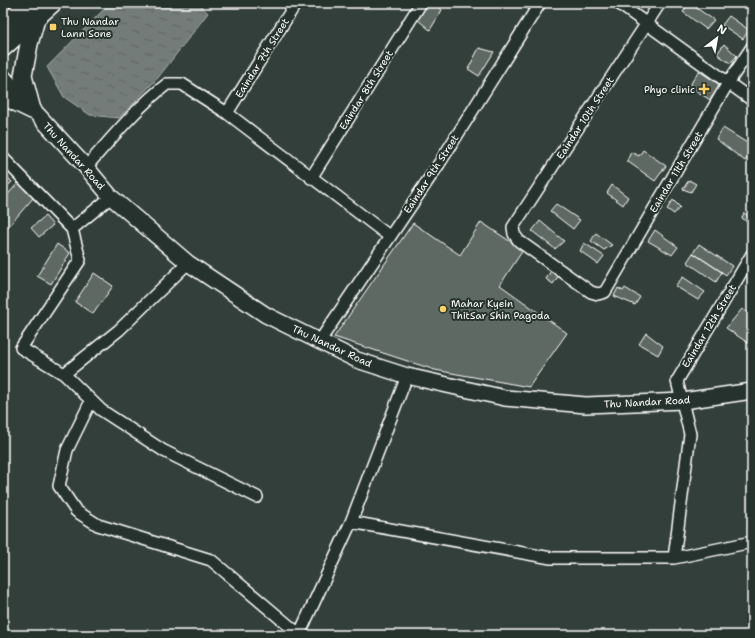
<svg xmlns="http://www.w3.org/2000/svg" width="755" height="638" viewBox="0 0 755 638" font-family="'Shantell Sans',sans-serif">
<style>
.water{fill:url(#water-ripples);stroke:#abb0ae}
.building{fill:#5f6964;stroke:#fff}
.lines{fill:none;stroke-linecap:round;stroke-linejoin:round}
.street-casing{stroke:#fff;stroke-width:14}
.secondary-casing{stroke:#fff;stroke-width:18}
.primary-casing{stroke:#fff;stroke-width:20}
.street{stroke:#26332d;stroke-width:11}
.secondary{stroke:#26332d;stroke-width:15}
.primary{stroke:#26332d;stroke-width:17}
.poi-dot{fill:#ffd166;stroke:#26332d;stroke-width:1.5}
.labels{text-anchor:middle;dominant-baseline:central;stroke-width:4;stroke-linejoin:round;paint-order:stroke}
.poi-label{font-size:10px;fill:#fff;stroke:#26332d;text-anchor:start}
.street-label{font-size:10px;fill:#fff;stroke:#26332d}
</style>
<defs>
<pattern id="water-ripples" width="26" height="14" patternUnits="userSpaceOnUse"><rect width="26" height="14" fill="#737b78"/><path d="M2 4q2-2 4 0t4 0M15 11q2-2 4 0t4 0" fill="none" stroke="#606462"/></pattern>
</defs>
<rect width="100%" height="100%" fill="#333f3a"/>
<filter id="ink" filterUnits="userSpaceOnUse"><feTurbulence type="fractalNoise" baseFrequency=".025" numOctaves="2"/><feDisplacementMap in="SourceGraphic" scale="8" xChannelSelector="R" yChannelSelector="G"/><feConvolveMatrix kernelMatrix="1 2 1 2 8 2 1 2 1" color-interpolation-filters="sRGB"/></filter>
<g filter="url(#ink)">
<path class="water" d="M110,3H198L208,13L157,79L119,118L90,115L64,97L47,67Z"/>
<path class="building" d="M428,3H435L442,10L430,30L418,20Z
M689,3L714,20L706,29L683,12Z
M740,3H752V10Z
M729,16L749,30L743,39L722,25Z
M724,44L737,56L730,63L717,54Z
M479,48L494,52L479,76L468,69Z
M699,71L720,85L710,100L689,86Z
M723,128L752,146V151L745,161L716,139Z
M643,150L666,166L655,181L627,161L631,152L639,156Z
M3,172L12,182L3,190Z
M689,180L696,184L691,192L683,189Z
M18,183L34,197L8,227L3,223V200Z
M612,185L628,197L623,205L607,193Z
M673,200L680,207L674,214L667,209Z
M556,204L580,220L573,229L550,211Z
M744,213L751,218L748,223L742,218Z
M45,216L53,225L39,237L31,228Z
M540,221L564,241L555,249L532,231Z
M481,222L523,250L500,285L567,333L529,387L435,370L334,337L413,223L460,255Z
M655,230L678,247L672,255L648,241Z
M596,233L612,245L604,250L591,241Z
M584,243L604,256L598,264L580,251Z
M57,244L70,253L51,284L37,276Z
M699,244L732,266L726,275L693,253Z
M693,253L722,272L716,282L687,262Z
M552,269L559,275L553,284L546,279Z
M94,273L113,286L93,314L75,302Z
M683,277L705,292L698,300L675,286Z
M618,288L623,291L625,288L640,297L635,305L614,296Z
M742,309L752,315L751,345L726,328Z
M646,333L663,346L658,355L639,344Z"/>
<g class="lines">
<defs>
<path id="street" d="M618,3L752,100
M660,3L513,227L514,234L519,241L591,292L598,294L605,292L728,83L752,47
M227,113L296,3
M3,158L72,229L80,260L21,348L64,374L101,410L164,451L257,497
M86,167C112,138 136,108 167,84H182L227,113L389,236
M311,178L421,3
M72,229L111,197
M319,342L439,164L540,3
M64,374L119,330L188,263
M91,401L67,450L59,486L76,511L98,525L211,560L300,635
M351,522L551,558H674L752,542
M674,558L690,434L677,381L752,254
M299,635L351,522L407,376"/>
<path id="secondary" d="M3,77L86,167L111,197L188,263L266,315L357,360L407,376L505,398L586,405L683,401L752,391"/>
<path id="primary" d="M3,26L28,3
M3,48L53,3
M3,96L32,110
M32,110L23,76L29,44L36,19"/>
</defs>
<use href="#street" class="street-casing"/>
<use href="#secondary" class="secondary-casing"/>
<use href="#primary" class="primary-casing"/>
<use href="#street" class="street"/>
<use href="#secondary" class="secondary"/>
<use href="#primary" class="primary"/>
</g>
</g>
<g class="poi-dot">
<rect x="49" y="23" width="8" height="8" rx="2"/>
<path d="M702 83h4v4h4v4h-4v4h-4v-4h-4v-4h4z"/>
<circle cx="443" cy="309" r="4"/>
</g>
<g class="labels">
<g class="poi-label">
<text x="61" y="21">Thu Nandar<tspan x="61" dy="12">Lann Sone</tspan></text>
<text x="695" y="89" text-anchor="end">Phyo clinic</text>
<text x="451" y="303">Mahar Kyein<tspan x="451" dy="12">ThitSar Shin Pagoda</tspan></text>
</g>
<g class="street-label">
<text transform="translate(262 58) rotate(-58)">Eaindar 7th Street</text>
<text transform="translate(366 90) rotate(-58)">Eaindar 8th Street</text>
<text transform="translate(585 118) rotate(-57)">Eaindar 10th Street</text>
<text transform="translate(74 156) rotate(48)">Thu Nandar Road</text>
<text transform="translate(676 172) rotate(-59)">Eaindar 11th Street</text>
<text transform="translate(431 174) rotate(-57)">Eaindar 9th Street</text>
<text transform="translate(709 326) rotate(-59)">Eaindar 12th Street</text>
<text transform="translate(332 346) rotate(25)">Thu Nandar Road</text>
<text transform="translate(647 402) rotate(-3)">Thu Nandar Road</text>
</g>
</g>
<rect width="755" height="638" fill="none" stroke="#26332d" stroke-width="16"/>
<rect x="8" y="8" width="739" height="622" fill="none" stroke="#fff" stroke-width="1.5" filter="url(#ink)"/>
<g transform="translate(717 38) rotate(31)" stroke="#26332d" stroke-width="3" paint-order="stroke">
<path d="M0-3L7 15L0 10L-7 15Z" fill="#ffffff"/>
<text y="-6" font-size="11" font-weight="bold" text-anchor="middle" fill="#ffffff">N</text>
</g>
</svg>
